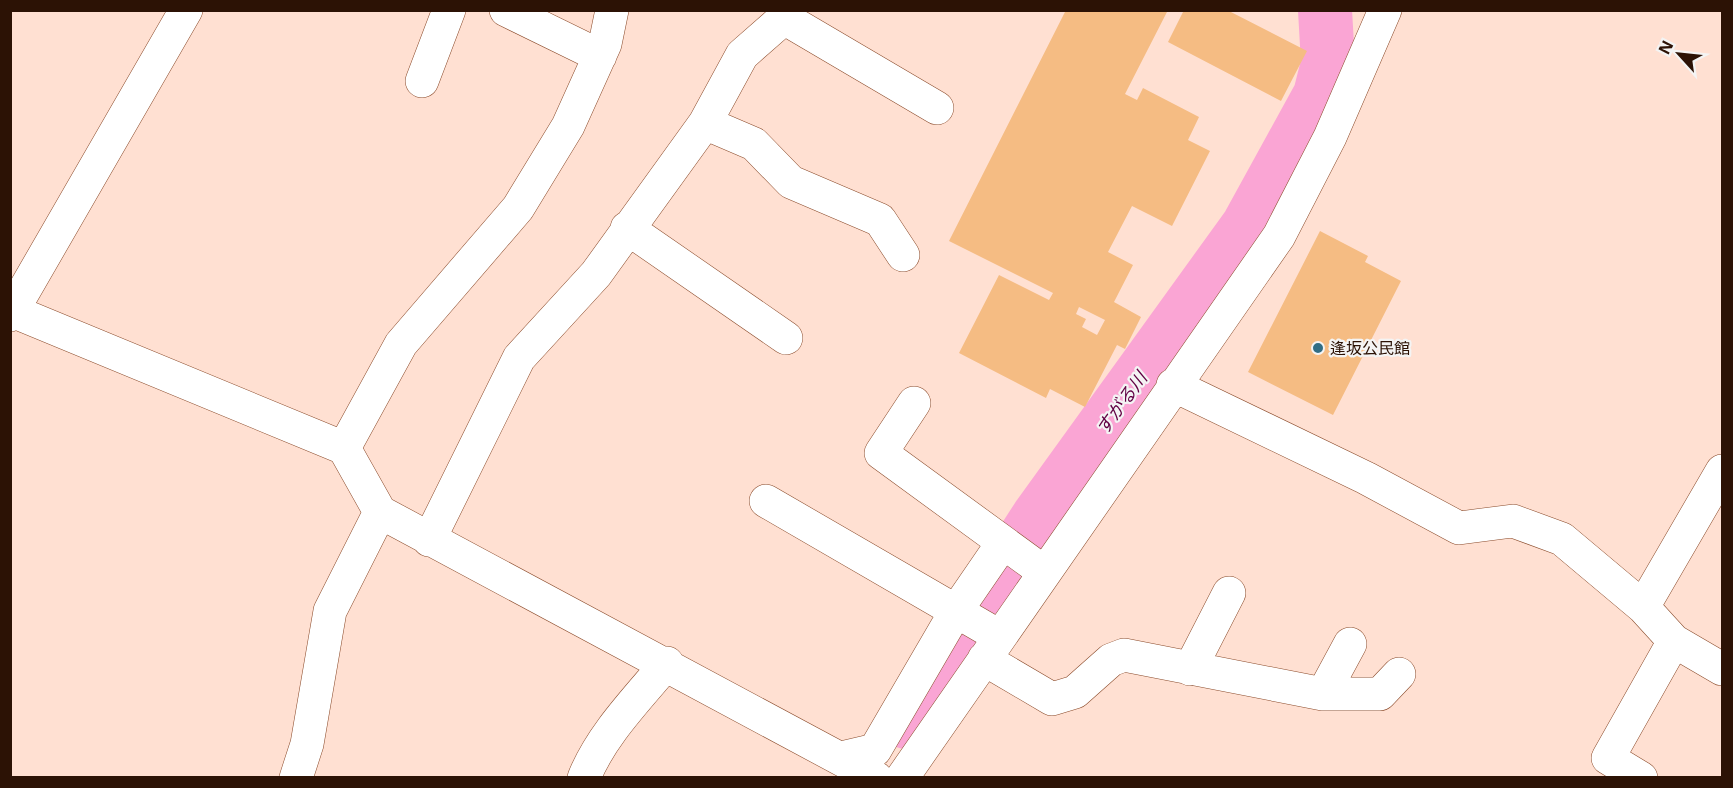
<svg xmlns="http://www.w3.org/2000/svg" width="1733" height="788" viewBox="0 0 1733 788" font-family="'Noto Sans','Noto Sans JP',sans-serif">
<style>
.lines{fill:none;stroke-linecap:round;stroke-linejoin:round}
.river{stroke:#faa5d4;stroke-width:54}
.building{fill:#f5bc83;fill-rule:evenodd}
.minor-casing{stroke:#8b4b2b;stroke-width:34}
.minor{stroke:#fff;stroke-width:33}
.poi-dot{fill:#316d84;stroke:#f4f4f4;stroke-width:2}
.labels{text-anchor:middle;dominant-baseline:central;stroke-width:4.5;stroke-linejoin:round;paint-order:stroke}
.poi-label{font-size:16px;fill:#2c1205;stroke:#f4f4f4;text-anchor:start}
.water-label{font-size:18px;font-style:italic;fill:#610043;stroke:#f4f4f4}
</style>
<rect width="100%" height="100%" fill="#ffe0d2"/>
<g class="lines">
<path class="river" d="M906,722L1038,517L1248,226L1320,95L1328,63L1325,10"/>
</g>
<path class="building" d="M1066,10H1168L1125,94L1137,100L1143,88L1199,117L1188,140L1210,151L1172,226L1132,206L1108,252L1133,265L1114,302L1141,317L1125,349L1117,345L1085,407L1050,389L1046,398L959,353L999,275L1049,300L1053,293L949,241ZM1079,307L1105,320L1097,335L1082,327L1086,319L1076,314Z
M1184,10H1227L1307,51L1281,101L1168,42Z
M1320,231L1368,256L1365,262L1401,281L1333,415L1248,372Z"/>
<g class="lines">
<defs>
<path id="minor" d="M506,10L600,56
M784,18L937,108
M422,81L449,10
M705,123L754,144L791,182L880,220L903,255
M627,228L786,338
M10,310L344,448L380,512L876,778
M10,315L186,10
M1173,385L1366,478L1459,528L1513,521L1562,539L1643,607L1674,641L1722,669
M914,403L881,453L1044,572
M344,448L401,344L518,208L568,126L605,44L612,10
M766,501L999,636
M429,540L519,358L596,274L705,123L742,55L784,18L788,10
M1643,607L1722,471
M984,659L1052,699L1075,692L1111,660L1124,655L1323,694H1380L1399,674
M1190,669L1229,593
M1323,694L1350,644
M841,758L875,750L956,611L1002,544
M296,778L307,744L330,611L380,512
M584,778C601,735 638,698 667,663
M902,778L1279,236L1330,137L1385,10
M1641,778L1608,758L1674,641"/>
</defs>
<use href="#minor" class="minor-casing"/>
<use href="#minor" class="minor"/>
</g>
<circle class="poi-dot" cx="1318" cy="348" r="6"/>
<g class="labels">
<g class="poi-label">
<text x="1330" y="348">逢坂公民館</text>
</g>
<g class="water-label">
<text transform="translate(1121 403) rotate(-54)">すがる川</text>
</g>
</g>
<rect width="1733" height="788" fill="none" stroke="#2c1205" stroke-width="24"/>
<g transform="translate(1679 54) rotate(297)" stroke="#f4f4f4" stroke-width="4.5" paint-order="stroke">
<path d="M0-4.5L10 22L0 15L-10 22Z" fill="#2c1205"/>
<text y="-9" font-size="16" font-weight="bold" text-anchor="middle" fill="#2c1205">N</text>
</g>
</svg>
